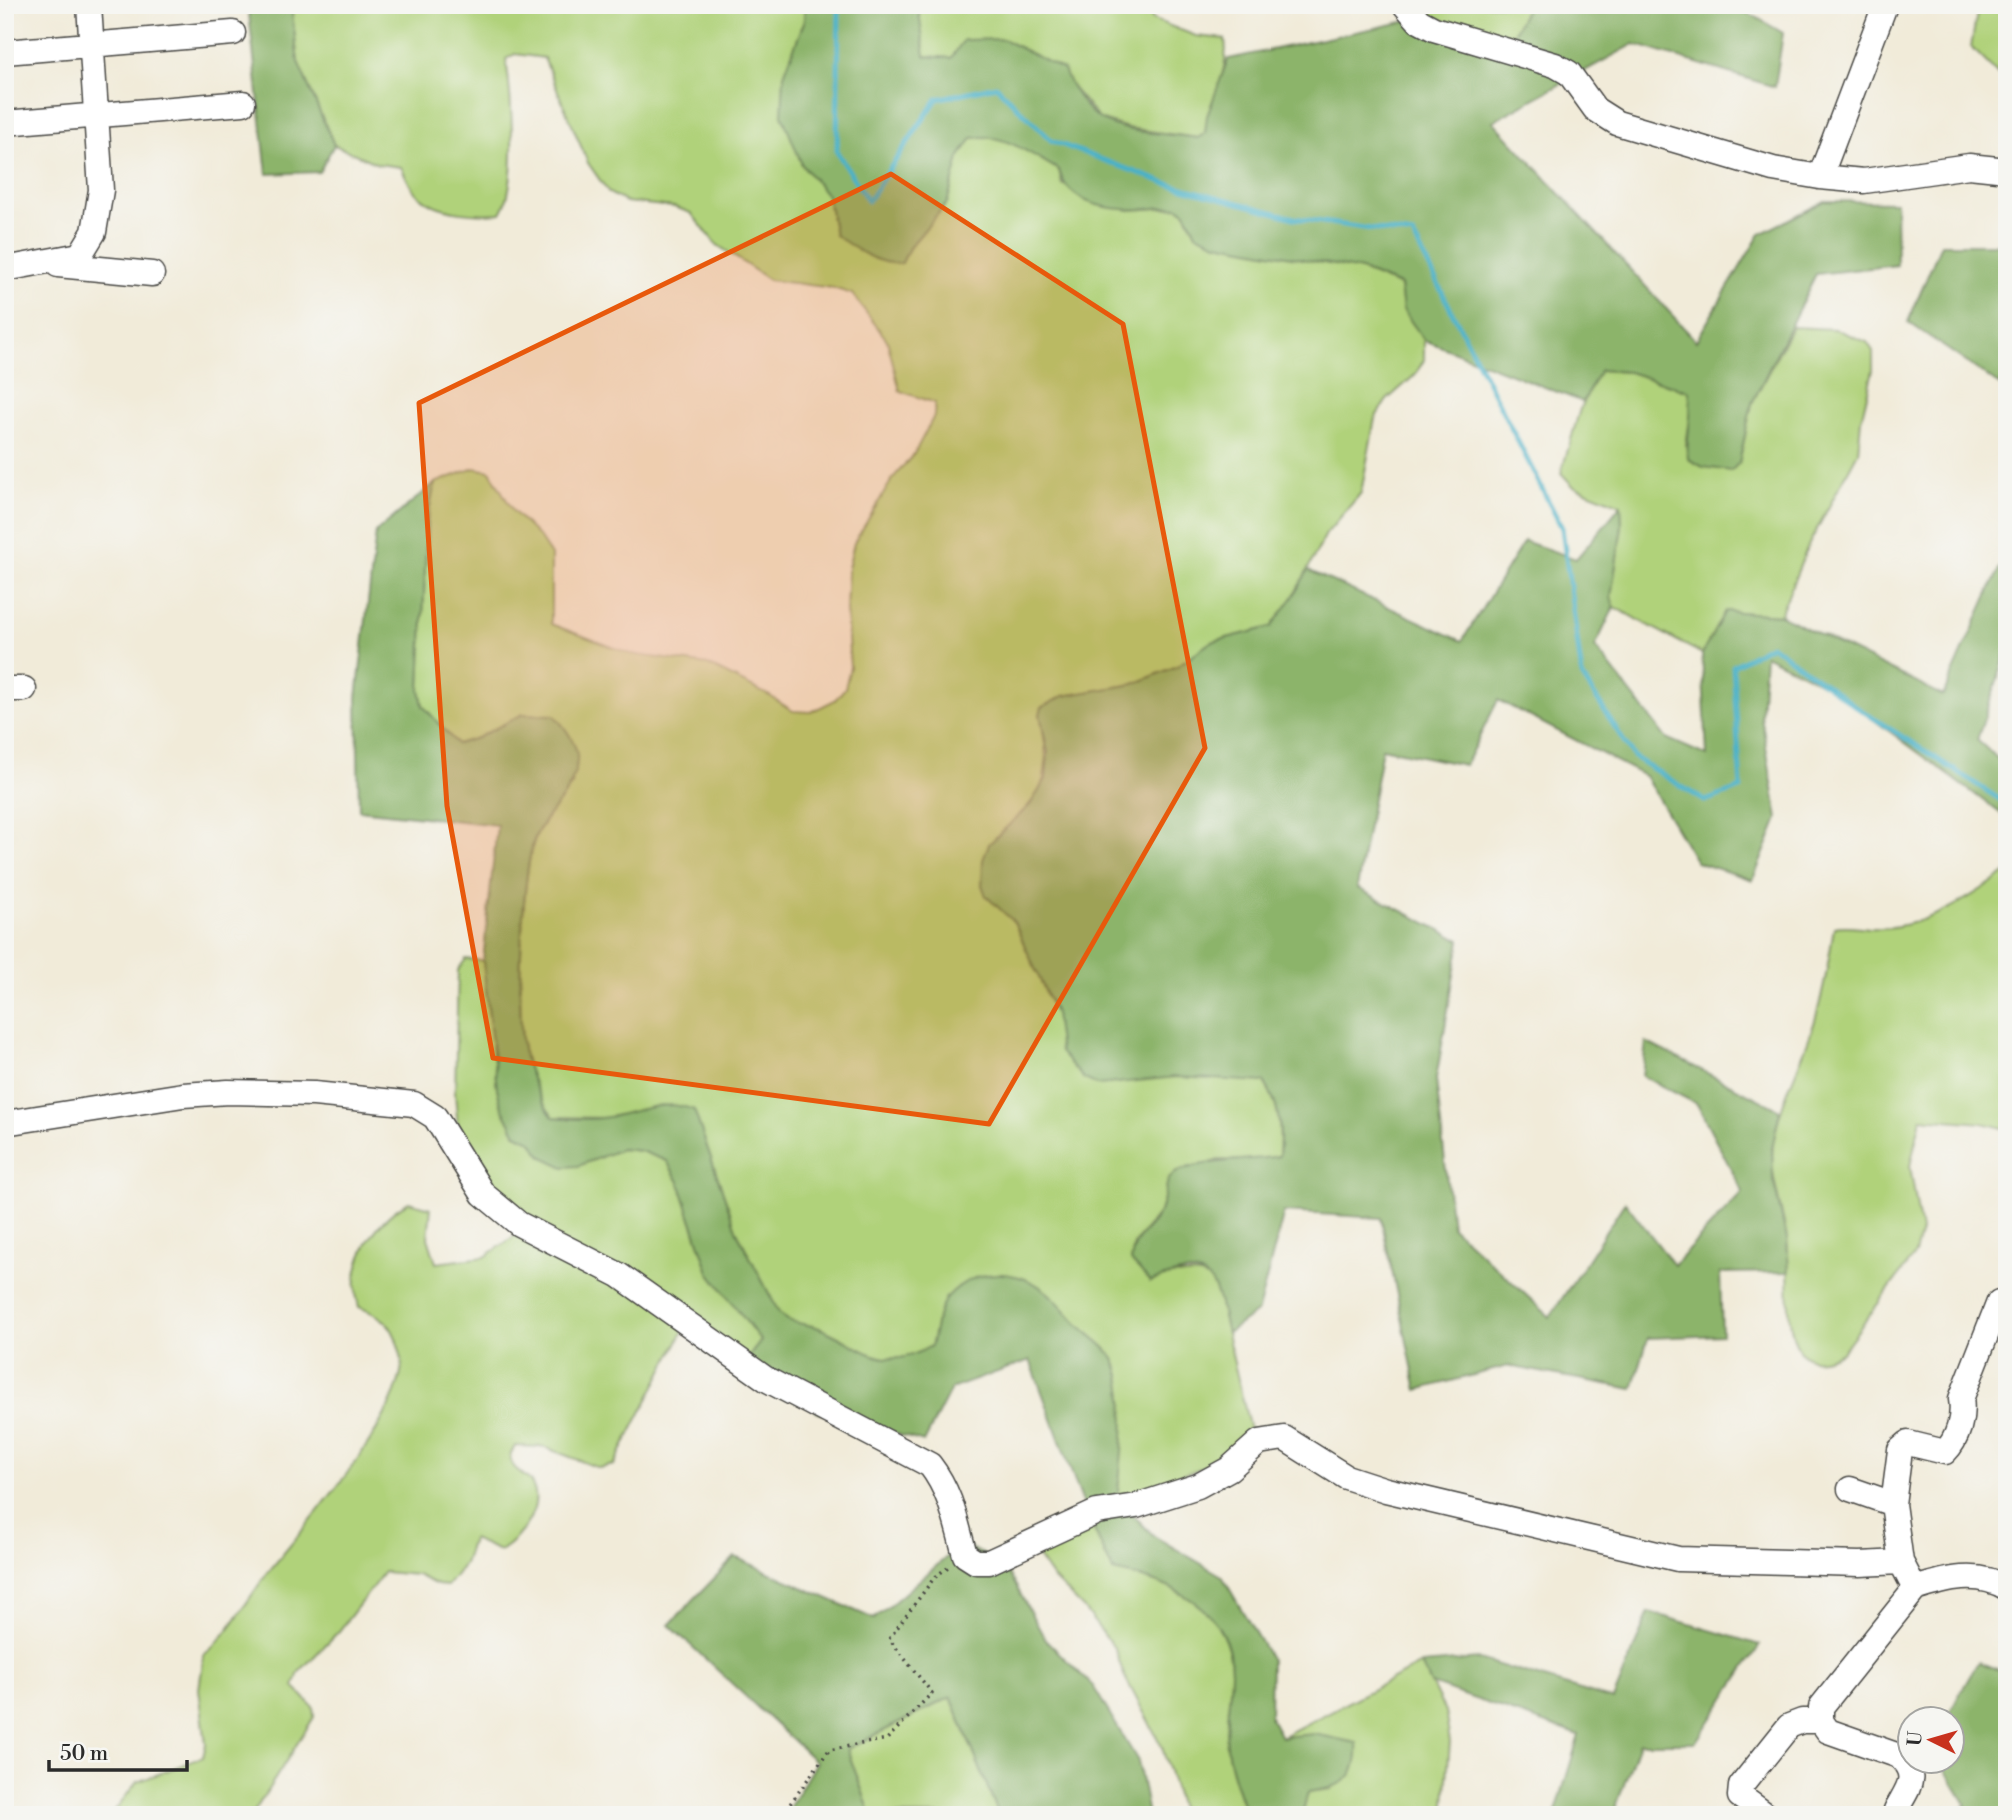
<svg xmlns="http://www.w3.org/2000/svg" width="2012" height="1820" viewBox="0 0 2012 1820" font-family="'Libre Bodoni',serif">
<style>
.green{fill:#b0d27a;stroke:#6e7e52;stroke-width:2}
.forest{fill:#8cb46a;stroke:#5c704a;stroke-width:2}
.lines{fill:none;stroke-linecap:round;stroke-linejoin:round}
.stream{stroke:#48b1c7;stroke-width:5}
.minor-casing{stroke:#494845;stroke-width:27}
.path{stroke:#494845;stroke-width:3.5;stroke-dasharray:2 5;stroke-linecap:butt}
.minor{stroke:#fff;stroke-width:24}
.marked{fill:#e8590c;fill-opacity:0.2;stroke:#e8590c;stroke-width:5;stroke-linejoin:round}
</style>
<rect width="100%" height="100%" fill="#f6f6f2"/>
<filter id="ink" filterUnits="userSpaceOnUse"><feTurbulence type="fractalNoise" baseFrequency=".0143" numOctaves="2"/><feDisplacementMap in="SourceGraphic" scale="14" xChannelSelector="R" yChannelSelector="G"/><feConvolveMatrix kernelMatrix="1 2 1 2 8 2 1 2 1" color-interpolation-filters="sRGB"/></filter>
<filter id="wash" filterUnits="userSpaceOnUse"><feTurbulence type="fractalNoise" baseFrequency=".00686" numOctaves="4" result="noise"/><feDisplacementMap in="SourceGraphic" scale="28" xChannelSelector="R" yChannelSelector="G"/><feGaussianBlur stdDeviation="1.57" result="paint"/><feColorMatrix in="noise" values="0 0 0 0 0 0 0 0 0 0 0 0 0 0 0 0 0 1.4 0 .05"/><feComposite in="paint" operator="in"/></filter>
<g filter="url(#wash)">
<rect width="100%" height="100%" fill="#f1ebd9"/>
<path class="green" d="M291,5H805L804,22L784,75L802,165L827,194L835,235L902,262L909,248L947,203L959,157L972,138C1003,132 1033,155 1059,170L1062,184L1129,210L1178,207L1185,212L1196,234L1361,270L1400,286L1403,310L1424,340V360L1415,375L1387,400L1375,418L1361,493L1326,534L1293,598L1271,627L1211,642L1177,666L1134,684L1063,696L1040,714C1055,790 1042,793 989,844L986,896L1014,921L1055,1013L1060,1052L1176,1077L1252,1079L1264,1082C1280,1105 1281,1129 1279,1156L1256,1161L1218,1160L1169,1180L1160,1212L1134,1244L1131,1261C1143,1265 1156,1272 1168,1274C1189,1278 1195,1268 1215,1283L1251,1434L1201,1468L1117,1499C1120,1468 1130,1387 1115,1361C1106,1346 1093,1339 1080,1327C1069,1316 1058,1303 1047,1292L946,1297L931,1346C881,1376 863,1345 819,1328C803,1322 791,1326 779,1313L737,1232L694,1110L661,1105L606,1118L553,1117C540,1101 529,1075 524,1054C516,1015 521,871 536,836C544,818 562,800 573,783L523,714L477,738L457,744L423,706L420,690L427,521L435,483L474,468L490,471L513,511L539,537L551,555V624L631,654L708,665L770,696L793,711L811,712L835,700L845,688L850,667L846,610L848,568L854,543L893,478L914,454L934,416L935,403L900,391L887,340L852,294L833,288L769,280L716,244L691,213L674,207L626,202L609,193L588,163L544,58L515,54L506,59C511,93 519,185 501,213C476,215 439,213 419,196C411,190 406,176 401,167L378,164L334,145L298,62Z
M918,5H1151L1152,19L1196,36L1225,39C1230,72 1210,100 1205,133L1198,138L1128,128L1099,119L1069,84L951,58L924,56Z
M1418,5H1528L1504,51L1468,47Z
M1973,5H2007V83L1971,47L1977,13Z
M1792,327L1835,329L1867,342L1873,351V370L1861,420L1858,452L1808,546L1780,615L1725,611L1702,654L1614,607L1611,597L1622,526L1621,505L1573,486L1561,473L1580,409L1599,370L1629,372L1689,391L1692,406L1686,445L1739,463L1752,403Z
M2007,872V1129L1983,1123L1921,1118L1910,1166L1921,1231L1915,1254L1842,1352C1829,1358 1810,1366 1799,1350C1783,1325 1791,1270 1787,1240C1783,1208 1769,1179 1773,1146C1778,1108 1795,1076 1808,1041C1822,1004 1828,966 1834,927C1851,923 1866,930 1883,928C1929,925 1970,898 2007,872Z
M466,959L483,961L497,1088L501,1105L516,1134L531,1141L543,1157L578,1166L621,1149L641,1151L667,1161L679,1182L709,1272L761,1341L746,1360L688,1322L614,1465L599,1468L544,1447L515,1446C512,1452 509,1455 511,1461C513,1470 524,1474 530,1481C547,1506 520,1538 500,1551L472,1539L464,1564L447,1586L437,1585L417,1575L384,1572L339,1631L299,1672L294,1687L313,1707L314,1717L254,1812L247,1815H111L137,1782L203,1757L206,1744L199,1689L204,1655C230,1634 246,1601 266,1575C306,1524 394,1429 402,1366C403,1359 400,1352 398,1345C392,1321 380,1316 359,1307C346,1266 373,1221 409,1202L431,1208L428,1238L436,1263L485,1257L526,1228L495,1199L459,1143L455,1092L458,970Z
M1089,1519L1113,1571C1168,1581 1232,1607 1231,1673C1231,1699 1223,1728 1228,1753C1231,1774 1240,1795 1247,1815H1182L1162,1747L1124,1675L1115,1649L1085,1610L1052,1577L1031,1547Z
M1421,1664L1445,1711L1450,1742L1444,1815H1302L1308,1792L1331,1789L1281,1737Z
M951,1697L999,1815H871L847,1749Z"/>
<path class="forest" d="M248,5H291L298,62L334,145L319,172L267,174Z
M805,5H918L925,56L951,58L964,40L1003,39L1064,70C1070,86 1085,111 1100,119C1126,135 1169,133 1198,138L1205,133L1207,116L1228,59L1417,19L1504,51L1528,5H1735L1783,33L1775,87L1634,44L1493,121L1696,341L1760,234L1825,201L1896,202L1897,265L1816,274L1752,403L1739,463L1731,471L1703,467L1688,459C1685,436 1694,414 1689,391L1629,372L1600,370L1583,402L1424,340L1403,310L1400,285L1361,270L1217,243L1196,234C1192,226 1187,210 1178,207C1169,205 1154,209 1145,209C1112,211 1068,206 1059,170C1032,155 1003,132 972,138L959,158L947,203L909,248L902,263C876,266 857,249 835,235L827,195L802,165L782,115L784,75L804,22Z
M1941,244H2007V390L1908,322Z
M435,483L427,521L420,690L423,706L457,744L477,738L523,714L554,715C564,726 579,745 577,761C573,796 550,807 536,835C521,870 516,1016 524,1054C529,1074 540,1101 553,1117C571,1119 591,1120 608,1117C638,1112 664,1098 694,1110L737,1232L779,1313C791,1326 803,1322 819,1328C862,1345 881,1376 931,1346C935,1332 938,1306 948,1296C976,1266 1018,1268 1048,1293C1059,1302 1068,1314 1078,1324C1091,1338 1111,1347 1117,1366C1130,1404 1121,1460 1117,1499L1154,1536L1222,1576L1271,1660L1270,1717L1281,1737L1314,1734L1357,1743C1360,1780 1341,1787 1308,1792L1302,1815H1247C1240,1795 1231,1774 1228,1753C1223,1728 1231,1699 1231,1673C1232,1607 1168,1581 1113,1571L1089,1519L1030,1360L951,1389L924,1442L817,1411L746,1360L761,1341L709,1272L679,1182L667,1161L641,1151L621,1149L578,1166L564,1167L543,1157L531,1141L516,1134L501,1105L497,1088L483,961L497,825L359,810L357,698L376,532Z
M1621,505L1622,526L1611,597L1614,607L1595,647L1666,738L1707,756L1702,654L1725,611L1780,615L1943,696L2002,563L2007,565V651L1977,740L2007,767V818L1828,686L1765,655L1761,716L1778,819L1753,880L1696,862L1645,776L1498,700L1465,765L1382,748L1357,888L1460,940L1436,1079L1452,1227L1550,1317L1625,1202L1674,1265L1743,1192L1697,1104L1642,1076L1646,1042L1780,1110L1772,1148L1773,1179L1787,1239L1789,1272L1720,1273L1722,1335L1648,1338L1633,1389L1508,1366L1417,1390L1381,1218L1284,1212L1258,1311L1227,1333C1214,1278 1214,1258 1150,1282L1131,1261C1135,1232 1150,1233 1160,1211C1165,1201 1164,1189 1169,1179C1181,1159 1256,1161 1279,1156C1282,1130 1280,1104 1264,1082L1176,1077L1098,1085L1084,1079L1060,1052L1055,1013L1014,922L986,896L982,885L983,860L989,844L1030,805L1046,779L1048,753L1040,714L1042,707L1063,696L1134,684L1177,666L1211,642L1271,627L1293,597L1308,570L1462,641L1524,541L1576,559Z
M961,1545L1003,1562L1045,1639L1093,1686L1138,1761L1148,1815H999L951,1697L847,1749L871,1815H785L816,1762L669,1625L735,1557L874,1619Z
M1649,1612L1760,1645L1695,1743H1639L1613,1815H1555L1579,1735L1431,1684L1421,1664L1479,1659L1613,1700Z
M1978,1662L2007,1673V1815H1958L1966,1804L1940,1761L1952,1760V1718H1946Z"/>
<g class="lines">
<path class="stream" d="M839,5L837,152L868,201L937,99L996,86L1052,141L1165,183L1294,218L1413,235L1562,528L1582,676L1634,757L1705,801L1741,788L1733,666L1771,645L1861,710L2007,804"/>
</g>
</g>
<g filter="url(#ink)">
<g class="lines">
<defs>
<path id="minor" d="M1405,5L1419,21L1434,29L1555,65L1569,73L1595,109L1617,123L1773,169L1820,177L1864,181L1969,166L2007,170
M5,52L233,33
M5,123L243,103
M1820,177L1884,8
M58,265L152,274
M5,269L80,255L94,232L101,190L89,5
M5,689H24
M5,1123L183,1095L228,1092L314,1094L414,1104L435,1117L483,1194L519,1224L619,1275L766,1379L930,1465C951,1492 956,1522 965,1555L976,1562H989L1097,1512L1136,1506L1198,1486L1229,1469L1259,1442L1284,1438L1346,1477L1386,1490L1678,1559L1860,1564L1901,1562L1915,1589C1946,1579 1978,1570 2007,1588
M1850,1489L1893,1504
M1901,1562L1893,1504L1900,1450L1908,1443L1945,1452C1958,1439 1964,1417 1961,1399L1999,1302
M1896,1810C1908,1787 1920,1777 1899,1756L1828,1731L1821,1721V1707L1915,1589
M1766,1815L1740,1796L1741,1786L1789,1726L1802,1721H1821"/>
</defs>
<use href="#minor" class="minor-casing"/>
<path class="path" d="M782,1815L829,1750L887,1739L932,1693L889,1639L934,1578L949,1566"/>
<use href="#minor" class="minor"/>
</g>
</g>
<path class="marked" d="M891,174L1123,324L1205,748L989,1124L493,1058L447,806L419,403Z"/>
<rect width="2012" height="1820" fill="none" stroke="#f6f6f2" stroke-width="28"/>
<g transform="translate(1931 1740) rotate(275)"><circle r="33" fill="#f6f6f2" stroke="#a5a5a2" stroke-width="2"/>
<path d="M0-5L12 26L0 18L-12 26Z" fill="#c8321e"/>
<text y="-10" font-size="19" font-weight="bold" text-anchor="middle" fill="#2b2b2b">U</text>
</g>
<path d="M49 1760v10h138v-10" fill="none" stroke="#2b2b2b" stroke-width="3.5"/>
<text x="60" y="1760" font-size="21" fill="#2b2b2b" stroke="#f6f6f2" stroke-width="5" paint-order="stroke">50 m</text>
</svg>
